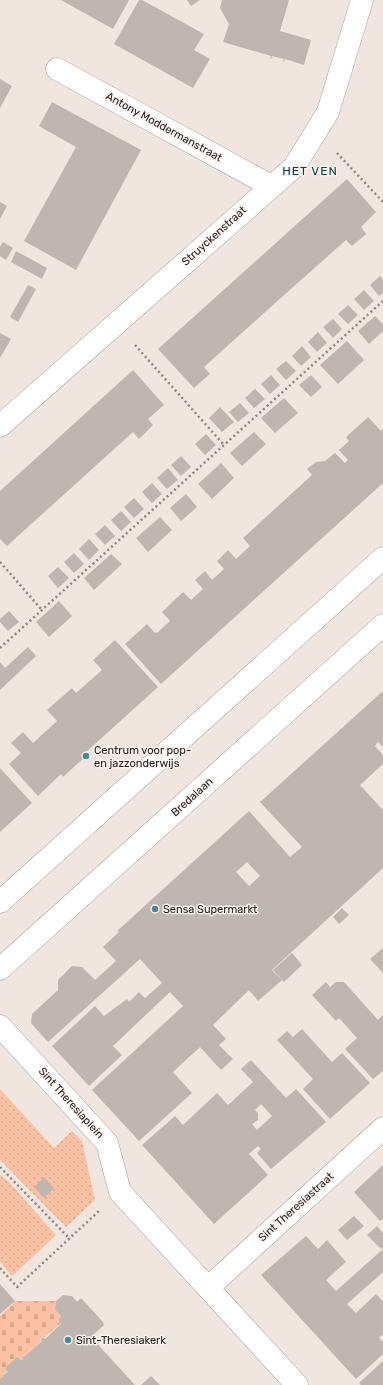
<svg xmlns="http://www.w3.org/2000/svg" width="383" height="1385" viewBox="0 0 383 1385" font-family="Rubik,sans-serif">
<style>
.green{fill:url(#green-dots)}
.cemetery{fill:url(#cemetery-stones)}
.building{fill:#c0b6b1;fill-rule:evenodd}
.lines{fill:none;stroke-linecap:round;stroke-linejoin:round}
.minor-casing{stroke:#a99e99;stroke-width:23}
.path{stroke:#8d8581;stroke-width:2.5;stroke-dasharray:2 3;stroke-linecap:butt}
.minor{stroke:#fff;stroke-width:22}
.poi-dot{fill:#458998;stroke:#fdf2ed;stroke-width:1.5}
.labels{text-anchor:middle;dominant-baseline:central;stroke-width:3;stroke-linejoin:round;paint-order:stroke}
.street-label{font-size:11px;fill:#25211f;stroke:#fdf2ed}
.poi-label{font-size:11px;fill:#25211f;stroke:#fdf2ed;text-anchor:start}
.neighbourhood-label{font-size:12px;letter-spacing:1px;fill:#00404b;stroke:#fdf2ed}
</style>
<defs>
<pattern id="green-dots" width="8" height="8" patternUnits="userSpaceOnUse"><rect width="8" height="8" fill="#fcc1a2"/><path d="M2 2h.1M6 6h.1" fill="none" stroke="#d8a68b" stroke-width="1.8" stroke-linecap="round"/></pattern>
<pattern id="cemetery-stones" width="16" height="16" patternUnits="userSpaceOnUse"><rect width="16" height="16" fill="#fcc1a2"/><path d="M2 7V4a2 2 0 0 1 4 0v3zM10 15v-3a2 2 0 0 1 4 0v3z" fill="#d8a68b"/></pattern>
</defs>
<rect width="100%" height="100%" fill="#f0e5df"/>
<path class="green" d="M0,1089L54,1148L72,1131L82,1141L95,1200L66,1227L0,1160Z
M0,1175L9,1182L56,1235L12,1276L0,1262Z"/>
<path class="cemetery" d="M16,1301H56L55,1310L61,1316L57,1320L61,1323L44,1338L43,1337L40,1339L41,1341L25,1356L23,1355L21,1360L17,1357L5,1368L8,1372L2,1374L4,1376L0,1379V1316Z"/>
<path class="building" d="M61,0H129L113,29Z
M139,0H142L204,34L194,50L210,59L193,88L114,44Z
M187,0H200L191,6Z
M222,0H289L280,31L311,40L304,65L285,59L284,62H283L284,59L272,56L271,59L270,58L271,56L223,42L229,24L220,8Z
M0,79L12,86L0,108Z
M52,102L141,150L76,270L24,241L76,147L39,126Z
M347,179L376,212L361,227L366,234L352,246L346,240L283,296L204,367L210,374L194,388L158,349Z
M0,202L7,206L0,219Z
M3,242L13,248L6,260L0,256V247Z
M16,251L47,268L42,279L11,262Z
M380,276L383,279V293L379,296L370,285Z
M28,285L36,289L18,322L10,317Z
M364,290L374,301L364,310L354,299Z
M348,305L358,315L348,324L338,314Z
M375,316L383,324V331L369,344L358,331Z
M333,319L342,329L333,338L323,327Z
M318,332L327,343L317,352L308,342Z
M0,333L11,339L0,358Z
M347,341L364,360L338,384L320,365Z
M302,346L311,357L301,366L292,356Z
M286,361L296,371L286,380L276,369Z
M133,370L164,405L148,419L153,425L139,439L133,432L7,546L0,539V491Z
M271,375L280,385L270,394L261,384Z
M311,375L322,387L311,397L299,385Z
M255,389L265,399L254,408L245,398Z
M284,398L298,413L275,433L261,418Z
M240,403L249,413L238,422L229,412Z
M220,407L234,422L222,432L209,418Z
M368,417L381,431L383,429V483L161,684L125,644L147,624L155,633L158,632L170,621L162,612L183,592L191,600L203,589L195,580L205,571L212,580L224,569L217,561L228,550L236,559L250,546L243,538L312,475L307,469L316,462L325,461L335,453L345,463L348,460L339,450L349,441L346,437Z
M254,432L266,444L242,466L230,453Z
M206,434L216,445L205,455L195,444Z
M181,456L191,467L181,476L171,465Z
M221,463L234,478L212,499L198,484Z
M168,468L178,480L167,489L157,478Z
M152,483L162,494L152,503L142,492Z
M186,494L197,507L181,521L170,508Z
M134,498L144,509L134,518L124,507Z
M121,511L131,522L121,531L111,520Z
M160,517L172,530L148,552L136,538Z
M105,525L115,536L105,545L95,534Z
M89,539L99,550L89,560L79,549Z
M74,553L84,564L74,573L64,562Z
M111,554L122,564L94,590L84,578Z
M58,567L69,578L58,588L48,576Z
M59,601L72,616L49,637L36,622Z
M9,611L19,622L8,631L0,622V619Z
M115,640L158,687L85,753L87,755L63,777L61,774L38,796L9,764L21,753L11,743L23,732L33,743L57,721L47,710L72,688L76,693L102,670L93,660Z
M28,647L36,656L0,690V662L5,668Z
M383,691V747L378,742L375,746L383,755V764L360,785L383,810V868L272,970L282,980L258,1001L249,990L213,1025L226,1039L219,1045L233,1059L221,1070L200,1047L173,1072L192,1093L139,1141L92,1090L183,1006L170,992L113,1046L122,1055L89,1086L52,1046L95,1006L104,1016L127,999L129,1002L139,992L145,998L162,983L140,959L48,1042L31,1023L32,1014L58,990V980L72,966L82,967L95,980L116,961L103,947L119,932L117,931L249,811L290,857L302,847L260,802ZM247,862L260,876L249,886L236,872Z
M0,768L32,803L0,832Z
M342,908L349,915L339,924L333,917Z
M383,948V973L370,959Z
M292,953L302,965L284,982L273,970Z
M326,982L330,987L336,982H344L378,1020L383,1015V1071L373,1079L345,1049L357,1038L339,1018L336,1021L312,995Z
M302,1029L332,1062L342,1053L370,1083L330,1119L303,1089L313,1079L277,1040L287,1031L293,1037Z
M251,1060L286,1098L296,1089L326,1122L271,1169L257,1153L261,1149L258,1146L249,1154L268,1175L214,1224L142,1145L175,1116L183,1125L217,1093L228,1105L253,1082L241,1069ZM261,1104L272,1116L257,1130L252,1124L258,1120V1113L255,1110Z
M383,1165V1219L380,1221L354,1192Z
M44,1177L54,1188L44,1198L34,1187Z
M354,1216L364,1226L347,1240L338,1230Z
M377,1226L383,1233V1247L381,1249L367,1235Z
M306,1236L318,1249L327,1240L346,1262L326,1280L336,1291L383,1249V1272L347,1304L356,1313L376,1294L383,1301V1334L379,1338L383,1342V1354L356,1379L261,1275Z
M0,1284L15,1301L0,1314Z
M63,1295L72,1296L77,1302L81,1298L103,1322L104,1325L91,1337L135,1385H0V1379L4,1376L2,1375L8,1372L5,1368L17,1357L21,1360L23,1359L21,1357L25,1356L42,1341L41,1340L43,1337L45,1339L61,1324L58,1320L61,1316L55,1310L56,1301Z
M383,1361V1385H361L359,1383Z
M151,1376L160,1385H141Z"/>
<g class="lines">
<defs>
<path id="minor" d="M57,69L271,186
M0,426L294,167L328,112L362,0
M0,902L383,558
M0,969L383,625
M0,1026L107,1143L120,1192L297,1385
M209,1287L383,1128"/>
</defs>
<use href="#minor" class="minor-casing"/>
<path class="path" d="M337,153L383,202
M135,345L224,445
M0,562L42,610
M0,648L383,301
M0,1167L70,1239
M0,1268L17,1287L99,1211"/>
<use href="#minor" class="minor"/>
</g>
<g class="poi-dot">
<circle cx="86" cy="756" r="4"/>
<circle cx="155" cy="909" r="4"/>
<circle cx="68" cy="1340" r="4"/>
</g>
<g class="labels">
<g class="street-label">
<text transform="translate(164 127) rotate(29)">Antony Moddermanstraat</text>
<text transform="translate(214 236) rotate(-42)">Struyckenstraat</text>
<text transform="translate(192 797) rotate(-42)">Bredalaan</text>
<text transform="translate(71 1103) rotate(48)">Sint Theresiaplein</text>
<text transform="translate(296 1207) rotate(-42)">Sint Theresiastraat</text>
</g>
<g class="poi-label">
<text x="94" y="750">Centrum voor pop-<tspan x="94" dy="13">en jazzonderwijs</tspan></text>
<text x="163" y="909">Sensa Supermarkt</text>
<text x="76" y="1340">Sint-Theresiakerk</text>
</g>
<g class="neighbourhood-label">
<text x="310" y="171">HET VEN</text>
</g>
</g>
</svg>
